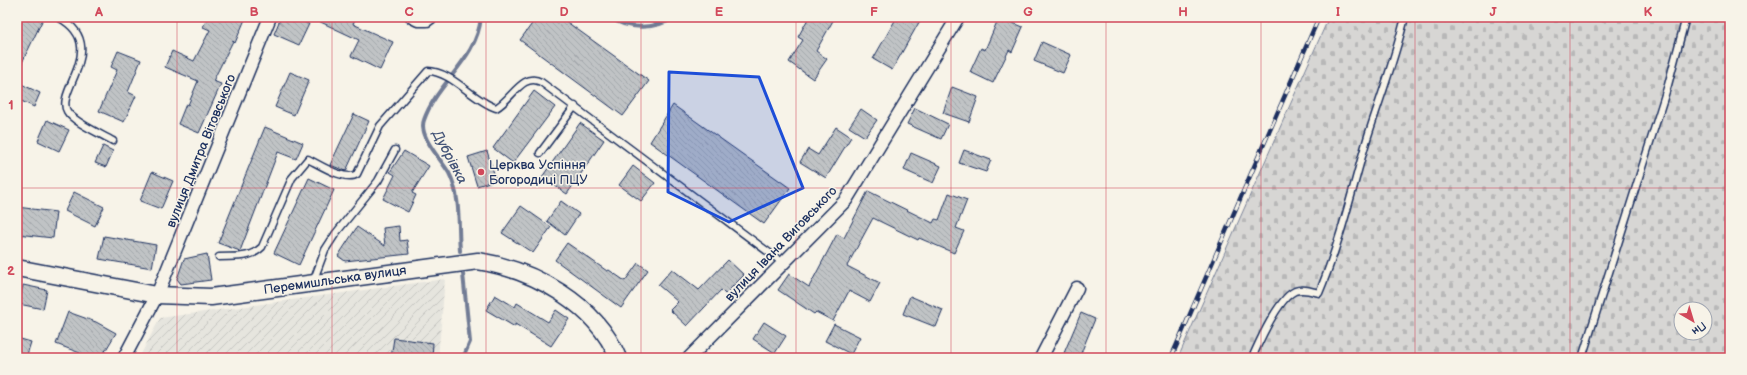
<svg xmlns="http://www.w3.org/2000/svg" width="1747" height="375" viewBox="0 0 1747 375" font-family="'Balsamiq Sans',sans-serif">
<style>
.industrial{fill:url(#industrial-furrows)}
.cemetery{fill:url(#cemetery-stones);stroke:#798299;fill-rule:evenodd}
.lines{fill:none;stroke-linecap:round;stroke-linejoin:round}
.stream{stroke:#727c95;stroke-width:4}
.building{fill:url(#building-back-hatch);stroke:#1b2f5e}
.lane-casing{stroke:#1b2f5e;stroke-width:9}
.street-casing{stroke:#1b2f5e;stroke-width:15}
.secondary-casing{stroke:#1b2f5e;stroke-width:19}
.lane{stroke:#f7f3e8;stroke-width:6}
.street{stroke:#f7f3e8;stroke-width:12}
.secondary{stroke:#f7f3e8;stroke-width:16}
.rail-casing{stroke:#1b2f5e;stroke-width:4.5}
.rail{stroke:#f7f3e8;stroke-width:3;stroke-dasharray:9;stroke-linecap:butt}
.marked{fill:#1d4ed8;fill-opacity:0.2;stroke:#1d4ed8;stroke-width:3;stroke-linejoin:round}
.grid{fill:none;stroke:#d1495b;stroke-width:1;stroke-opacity:0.55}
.poi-dot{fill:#d1495b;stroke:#f7f3e8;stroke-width:1.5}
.labels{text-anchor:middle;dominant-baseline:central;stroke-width:3;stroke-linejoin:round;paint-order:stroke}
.street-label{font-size:13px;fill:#1b2f5e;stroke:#f7f3e8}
.poi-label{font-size:13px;fill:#1b2f5e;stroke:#f7f3e8;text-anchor:start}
.water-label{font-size:14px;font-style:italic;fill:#465679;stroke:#f7f3e8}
.neatline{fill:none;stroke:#d1495b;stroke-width:1.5}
.grid-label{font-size:13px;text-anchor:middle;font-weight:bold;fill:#d1495b}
</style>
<defs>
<pattern id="industrial-furrows" width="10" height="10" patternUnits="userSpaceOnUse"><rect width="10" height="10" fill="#e6e5de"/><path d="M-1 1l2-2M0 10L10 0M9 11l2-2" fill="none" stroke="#c5c5c1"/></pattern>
<pattern id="cemetery-stones" width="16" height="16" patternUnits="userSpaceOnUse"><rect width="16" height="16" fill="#d7d6d4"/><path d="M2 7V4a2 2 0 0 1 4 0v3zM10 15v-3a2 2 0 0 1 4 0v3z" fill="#b8b8b8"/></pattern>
<pattern id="building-back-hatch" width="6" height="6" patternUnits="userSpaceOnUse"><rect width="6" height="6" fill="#c0c3c5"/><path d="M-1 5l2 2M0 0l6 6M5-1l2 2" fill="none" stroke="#a4a8ac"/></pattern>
</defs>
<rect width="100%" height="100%" fill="#f7f3e8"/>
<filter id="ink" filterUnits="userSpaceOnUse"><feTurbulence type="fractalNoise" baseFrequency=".025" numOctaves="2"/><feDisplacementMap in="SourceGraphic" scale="8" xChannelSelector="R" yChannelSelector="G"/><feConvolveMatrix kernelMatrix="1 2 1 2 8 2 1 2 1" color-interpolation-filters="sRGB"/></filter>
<g filter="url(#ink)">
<path class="industrial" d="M445,279L438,358H139L160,318Z"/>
<path class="cemetery" d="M1329,17H1730V358H1178ZM1681,309H1705V333H1681Z"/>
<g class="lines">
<path class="stream" d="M610,17C628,31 656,29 675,17
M460,251C458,226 461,196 449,173C441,159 418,136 424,120C437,82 477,60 481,17
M463,274L470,342L463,358"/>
</g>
<path class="building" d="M17,17H44L17,73Z
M208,17H246L235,43L233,41L213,81L221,84L199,133L178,124L186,104L188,105L198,81L165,67L172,51L194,61L210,30L203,27Z
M281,17H293L309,24L299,45L274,34Z
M310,17H356L353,24L393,42L380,70L351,56L359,40Z
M537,17H560L649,81L623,116L520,40Z
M809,17H835L816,51L827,59L813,79L789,62L803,40L798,37Z
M897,17H922L892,70L873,59Z
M999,17L1023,27L1012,52L1009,50L993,83L970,72L981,48L985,50Z
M1042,42L1071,55L1063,73L1034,61Z
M118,51L141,60L128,92L136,96L124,122L99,111L117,70L111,67Z
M290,72L309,80L294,115L275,107Z
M17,82L40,93L34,107L17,99Z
M952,87L978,97L969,122L943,113Z
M534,91L555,107L513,163L493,148Z
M673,105L790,188L764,224L650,142Z
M915,108L948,124L941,139L907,124Z
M861,109L877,120L865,137L849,127Z
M354,114L369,121L346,171L330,165Z
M47,120L69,130L59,151L38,141Z
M580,123L604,140L567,194L542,177Z
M265,127L303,143L296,159L278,152L240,251L218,243Z
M836,127L851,137L826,178L800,162L808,149L818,155Z
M103,146L113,151L106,167L95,163Z
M964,150L991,160L986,172L959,163Z
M404,151L429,166L412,193L416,195L408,212L383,199L395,175L390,172Z
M487,151L496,180L477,186L468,157Z
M911,153L941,166L933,183L904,170Z
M633,166L655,183L641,201L619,185Z
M152,172L173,181L161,209L140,201Z
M309,178L334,190L299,265L274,253Z
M868,191L933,223L935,219L939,220L949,193L967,200L956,228L964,231L954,253L919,238L918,240L873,218L847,266L880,283L870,302L849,291L833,321L816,312L814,314L778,290L789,274L809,287L837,234L844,238Z
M74,192L104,207L95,226L65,211Z
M561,201L579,214L565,235L547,221Z
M521,206L551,227L533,253L502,233Z
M17,207L56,212L53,238L17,234Z
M399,226L400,241L407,240L409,254L345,261L338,256L357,227L385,246L383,228Z
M104,236L156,245L152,268L99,259Z
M567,243L607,271L609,270L625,281L638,263L648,270L621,308L555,260Z
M207,254L211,280L181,284L177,279L184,259Z
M728,260L744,275L725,294L721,290L687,326L670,310L678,302L658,285L672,269L699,290Z
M23,285L47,290L43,309L19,304Z
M495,295L515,307L517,303L548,322L556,310L569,319L551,346L515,324V327L486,310Z
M910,296L943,310L936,327L903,314Z
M68,312L96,322L116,333L101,358H78L80,353L56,344Z
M1081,313L1095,319L1079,358H1075L1064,353Z
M764,322L786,336L775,353L753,339Z
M834,324L860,337L851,354L825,341Z
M17,338L31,342L26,358H17Z
M394,338L433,343L432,358H391Z"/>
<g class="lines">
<defs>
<path id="lane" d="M58,17C111,45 55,91 67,111C73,122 101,134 113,141
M540,153L575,106
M219,257C235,256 250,259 262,247L292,178L308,159C320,165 346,182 357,174L380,126L428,71C451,71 474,101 496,108C512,99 523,72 541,82L783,263
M313,282L325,250L336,233L378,181L395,150
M1252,358C1259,342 1279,298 1295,291C1303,288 1311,291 1319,293C1340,243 1352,190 1367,139C1380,98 1395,59 1405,17
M1582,358L1668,85L1686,17"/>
<path id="street" d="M412,17L418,20H427L431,17
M124,358L157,295L270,17
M689,358L846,200L958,17
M1041,358L1077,288"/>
<path id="secondary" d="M17,268L157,295L211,297L478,261C534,270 596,304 618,358"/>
</defs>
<use href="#lane" class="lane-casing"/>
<use href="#street" class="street-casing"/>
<use href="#secondary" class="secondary-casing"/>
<use href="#lane" class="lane"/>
<use href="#street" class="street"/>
<use href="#secondary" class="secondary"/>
<defs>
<path id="rail" d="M1171,358L1319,17"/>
</defs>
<use href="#rail" class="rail-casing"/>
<use href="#rail" class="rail"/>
</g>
</g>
<path class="marked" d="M669,72L759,77L803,188L729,222L668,192Z"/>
<path class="grid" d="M177,17V358M332,17V358M486,17V358M641,17V358M796,17V358M951,17V358M1106,17V358M1261,17V358M1415,17V358M1570,17V358M17,188H1730"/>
<circle class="poi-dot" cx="481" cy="172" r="4"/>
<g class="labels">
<g class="street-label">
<text transform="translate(201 151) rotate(-68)">вулиця Дмитра Вітовського</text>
<text transform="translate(781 244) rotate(-46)">вулиця Івана Виговського</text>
<text transform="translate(335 280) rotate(-8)">Перемишльська вулиця</text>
</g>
<g class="poi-label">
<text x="489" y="165">Церква Успіння<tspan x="489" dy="15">Богородиці ПЦУ</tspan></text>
</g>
<g class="water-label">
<text transform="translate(450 157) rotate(62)">Дубрівка</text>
</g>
</g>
<rect width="1747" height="375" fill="none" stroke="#f7f3e8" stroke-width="44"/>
<g transform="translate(1693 321) rotate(142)"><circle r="19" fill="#f7f3e8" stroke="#9fa5b1"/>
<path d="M0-3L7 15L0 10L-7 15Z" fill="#d1495b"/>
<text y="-6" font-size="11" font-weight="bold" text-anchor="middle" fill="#1b2f5e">Пн</text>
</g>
<rect x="22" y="22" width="1703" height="331" class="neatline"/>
<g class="grid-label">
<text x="99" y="16">A</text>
<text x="254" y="16">B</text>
<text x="409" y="16">C</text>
<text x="564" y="16">D</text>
<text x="719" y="16">E</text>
<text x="874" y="16">F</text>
<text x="1028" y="16">G</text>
<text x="1183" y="16">H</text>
<text x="1338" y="16">I</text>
<text x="1493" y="16">J</text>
<text x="1648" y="16">K</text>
<text x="11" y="109">1</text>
<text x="11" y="275">2</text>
</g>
</svg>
